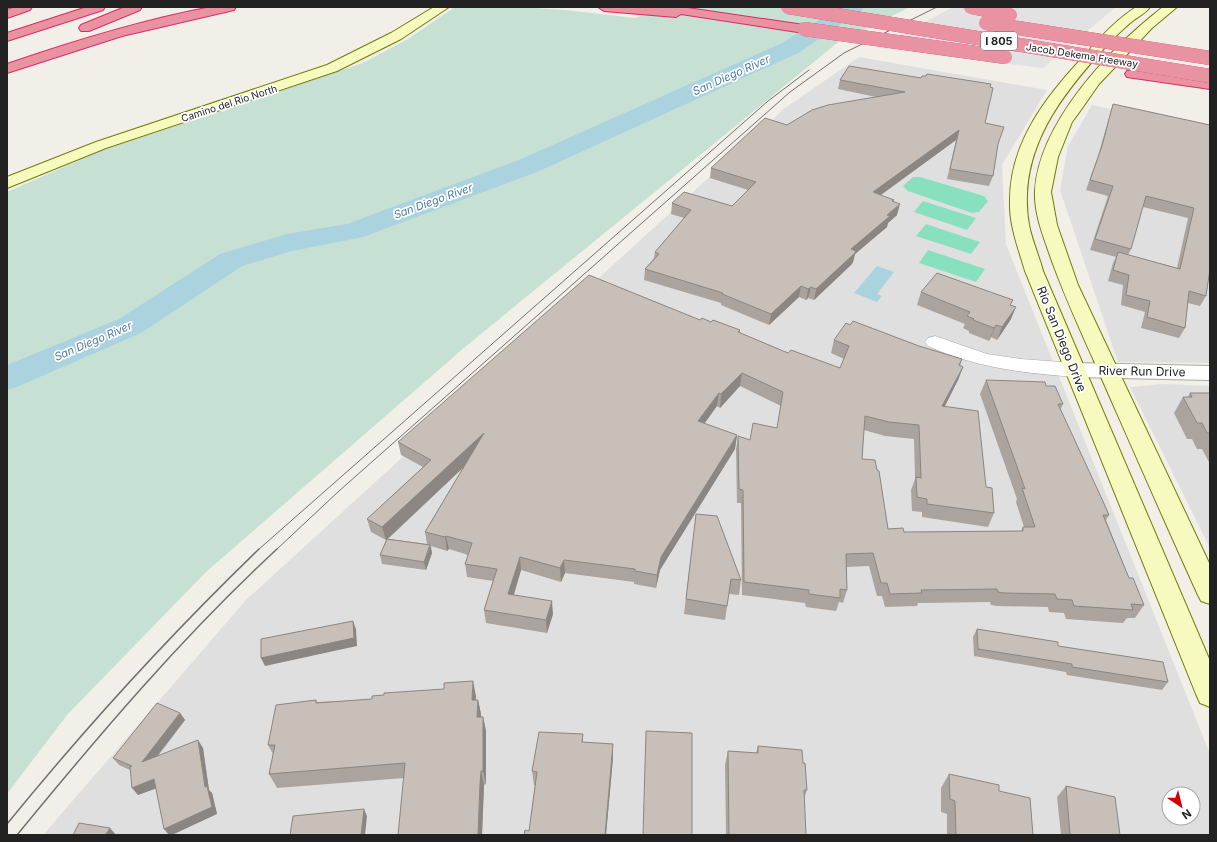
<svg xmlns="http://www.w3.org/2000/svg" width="1217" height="842" viewBox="0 0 1217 842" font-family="Inter,sans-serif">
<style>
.residential{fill:#e0dfdf;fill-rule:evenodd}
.wetland{fill:#c6e0d4}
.pitch{fill:#88e0be}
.parking{fill:#e2e2e2}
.water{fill:#aad3df}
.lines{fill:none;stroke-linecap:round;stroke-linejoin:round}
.river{fill:#aad3df;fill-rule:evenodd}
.minor-casing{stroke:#a9a9a9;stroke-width:1}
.tertiary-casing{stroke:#a9a9a9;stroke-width:2}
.secondary-casing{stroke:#707d05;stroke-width:2}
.motorway-casing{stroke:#dc2a67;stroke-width:2}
.minor{fill:#fff;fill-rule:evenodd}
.tertiary{fill:#fff;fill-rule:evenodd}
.secondary{fill:#f7fabf;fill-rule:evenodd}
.motorway{fill:#e892a2;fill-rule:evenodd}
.tram-far1{stroke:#707070;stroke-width:1}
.tram{stroke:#707070;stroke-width:1.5}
.motorway-bridge-casing{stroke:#dc2a67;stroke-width:14;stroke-linecap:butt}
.motorway-bridge{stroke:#e892a2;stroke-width:14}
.wall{fill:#aba49e;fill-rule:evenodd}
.shaded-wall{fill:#8b8681}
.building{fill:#c7bfb8;stroke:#8b8681}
.labels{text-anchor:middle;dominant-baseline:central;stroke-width:3.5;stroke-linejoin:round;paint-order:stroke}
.far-street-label{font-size:10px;fill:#222;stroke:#fff}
.shield{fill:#fff;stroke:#646464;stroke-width:1}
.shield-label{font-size:11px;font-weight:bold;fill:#222}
.far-water-label{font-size:11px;font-style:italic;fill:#4a7aab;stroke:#fff}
.street-label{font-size:12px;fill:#222;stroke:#fff}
</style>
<rect width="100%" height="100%" fill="#f2efe9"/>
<path class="residential" d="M859,57L1047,90L1002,165L1006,244L1210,754V835H43L246,600L785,108ZM1169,794H1193V818H1169Z
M1092,105L1210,130V363L1118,362L1060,190L1068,146Z
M1164,384L1210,386V548L1130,387Z"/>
<path class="wetland" d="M455,7H516L565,10L635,18L663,7H910L837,43L465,347L206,572L67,715L7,794V192L98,152L363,63L408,39Z"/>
<path class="pitch" d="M913,177H920L984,196L988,201L979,212L972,213L908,191L903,186Z
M923,201L976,218L967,230L914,212Z
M926,224L980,242L971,254L916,236Z
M928,250L985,269L976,282L919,263Z"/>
<path class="parking" d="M953,7H1116L1043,68L877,48Z"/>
<path class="water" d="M877,266L894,272L877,294L882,296L877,302L854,293Z"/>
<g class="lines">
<path class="river" d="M840,7H864L861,11L798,53L537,172L363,237L292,251L242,266L141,333L19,386L7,390V365L119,319L220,254L287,234L347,224L519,160L782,43Z"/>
<defs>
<path id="minor" d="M935,336L987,354L1021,359L1075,363L1082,365L1085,370L1082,375L1075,377C1024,373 976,368 928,346L925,342L928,338Z"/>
<path id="tertiary" d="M1075,363L1210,366V380L1075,377L1068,375L1065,370L1068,365Z"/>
<path id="secondary" d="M434,7H449L401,39L337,71L106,148L7,188V177L96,142L327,65L391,33Z
M1136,7H1150C1146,13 1139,16 1134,20C1126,26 1118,34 1111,41C1063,92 1016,150 1029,225C1032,240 1039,256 1043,271L1210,661V707L1200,703L1196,694L1025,271C1018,247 1009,225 1010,200C1010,142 1047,95 1085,55C1100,37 1116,20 1136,7Z
M1163,7H1177L1152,28L1099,84L1078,114L1072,122L1058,157L1051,192L1057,225L1078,285L1210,565V604L1201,601L1197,593C1162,516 1128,438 1094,361C1077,323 1060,286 1047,247C1041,230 1034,210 1035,191C1039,122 1111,47 1163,7Z"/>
<path id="motorway" d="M15,7H32L30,10L7,18V10Z
M87,7H105L103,10L7,41V33Z
M125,7H142L140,10L89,31H81L79,28L81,25Z
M211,7H236L234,10L122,36L7,73V64C74,41 142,20 211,7Z
M598,7H681L804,25L810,29L804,33L681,14L676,17L604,11Z
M1132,70L1210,81V89L1127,77L1125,74L1127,71Z"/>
</defs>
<use href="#minor" class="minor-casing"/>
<use href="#tertiary" class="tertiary-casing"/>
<use href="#secondary" class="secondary-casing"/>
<use href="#motorway" class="motorway-casing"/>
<use href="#minor" class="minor"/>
<use href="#tertiary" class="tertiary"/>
<use href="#secondary" class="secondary"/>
<use href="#motorway" class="motorway"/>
<path class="tram-far1" d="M258,550L768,101L809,70
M276,550L339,491L790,92L844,53L937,7"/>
<path class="tram" d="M7,824C86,727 170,635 259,549
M17,835C99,735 182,637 277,549"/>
<defs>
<path id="motorway-bridge" d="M788,7L1210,76
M971,7L1010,15
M986,23L1210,58
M804,29L1005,57"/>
</defs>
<use href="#motorway-bridge" class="motorway-bridge-casing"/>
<use href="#motorway-bridge" class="motorway-bridge"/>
</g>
<path class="wall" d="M849,66L985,123L998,145L993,176L989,186L947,179L956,140L881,195L894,202L897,215L888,223L887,227L855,254L853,262L852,264L814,300L808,298L806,300L799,297L769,325L721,305V303L644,280L645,269L654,258L655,252L684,218L671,214L672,203L732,206L748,190L710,178L711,168L787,125L876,97L838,89L840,80Z
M1113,104L1210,125V279H1208L1206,296L1200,306L1188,303L1185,328L1179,338L1141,328L1145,312L1121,305L1123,285L1108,281L1113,263L1116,257L1090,250L1108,196L1086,190L1098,156L1110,114ZM1143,207L1188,218L1177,268L1128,255L1131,249Z
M921,292L1011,305V319L997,340L991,337L989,341L969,333V331L963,328L965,324L917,305Z
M700,320L711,322L740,330V333L788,353L840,368L844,359L831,353L834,340L850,325L962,359L960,366L963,367L958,380L944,407L986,487L994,513L988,527L922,517V512L912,511L911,490L915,479L914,439L885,436L864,430L862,459L877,470L888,529L904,532L1021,531L1023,527H1024L1016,502L1017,499L980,394L986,380L1046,386L1063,404L1060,410L1109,515L1106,520L1129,578L1144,605L1135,618H1127L1123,623L1066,619L1064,613L1049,612L1048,607L997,606L991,605L990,602L918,603L917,606L885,607L882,596H877L869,566L846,567L847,590L843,603L839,602L836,611L806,607L805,603L742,595L741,503H737L736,449L738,436L750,440L777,428L781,406L740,386L720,408L717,406L704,424L737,435L735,449L660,570L656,588L634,584V582L565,573L561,582L521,570L514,595L553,614L547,633L486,623L484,610L493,581L467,577L465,564L468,555L449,549L447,551L431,546L432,553L426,570L382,564L380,555L386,540L371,532L367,519L423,467L401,455L398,442ZM463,468L425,532L427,544L388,539Z
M1190,393H1210V464L1202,449H1197L1192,439H1187L1174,413L1183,397H1188Z
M696,514L741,580L739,595L729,594L725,620L684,614Z
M977,629L1058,646L1168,682L1162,690L1067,675L1066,672L974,656L973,637Z
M476,696V700H478L481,714V717H483L486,731V784L484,785L482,835H398L404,778L277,788L269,774L273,754L268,745L316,700L317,702Z
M180,713L185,720L158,756L203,748L209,790L212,793L217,814L156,788L138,795L130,770L119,765L113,758Z
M583,734V742L613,744V758L606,835H524L529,831L535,785H534L532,771Z
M758,746L803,763L807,790L804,798L806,835H726L725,765L728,751L756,753Z
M949,774L999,791L1033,835H947V814L941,812V788Z
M1066,786L1120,835H1061L1057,797Z"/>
<path class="shaded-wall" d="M959,130L956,140L871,202L873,192Z
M900,204L897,215L888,223L887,227L855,254L853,262L852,264L814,300L816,289L851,249Z
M801,286L799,297L769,325L771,314Z
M811,287L808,298L806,300L808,289Z
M1016,307L1011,319L997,340L1002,327Z
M996,325L991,337L989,341L994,328Z
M963,367L958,380L938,420L942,406Z
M742,373L740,386L720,408L721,394Z
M719,393L717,406L696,435L698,421Z
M484,433L486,446L386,540L382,527Z
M737,435L735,449L660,570L656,588L657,575L661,557Z
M446,536L449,549L447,551L445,537Z
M430,545L432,553L426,570L424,562Z
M520,557L521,570L510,607L508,594Z
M564,560L565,573L561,582L560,568Z
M552,601L553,614L547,633L546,620Z
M353,621L356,629L357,646L265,666L261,658Z
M473,681L476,696L475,715L472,700Z
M478,700L481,714L480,732L477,717Z
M180,713L185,720L147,769L142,762Z
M483,717L486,731V784L483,771Z
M198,740L203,748L209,790L212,793L217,814L172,835H169L164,829L205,787Z
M613,744V758L606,835H605Z
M481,771L484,785L482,835H478L480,784Z
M154,779L160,787L138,795L132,788Z
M364,809L367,816L365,835H361Z
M110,828L116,835H107L106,834Z"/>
<path class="building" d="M849,66L921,78L922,76H926L927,74L991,84L990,87L993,88L985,123L1004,127L998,144L993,176L950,169L959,130L873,192L894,200L892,201L900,204L887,215L890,216L851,249L856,251L854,254L816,289L811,287L808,289L801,286L771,314L722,294L723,293L645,269L659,254L655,252L691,210L672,203L684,192L732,206L756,182L711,168L765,118L787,125L812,110L828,105L905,92L840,80Z
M1113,104L1210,125V269L1206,296L1189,291L1185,328L1147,317L1150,301L1126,295L1129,275L1113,270L1118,252L1180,269L1194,208L1146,196L1131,249L1095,239L1113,186L1090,180L1102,146Z
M937,273L1013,300L1010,305L1016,307L1002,327L996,325L994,328L973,320L974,319L967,316L970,312L921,292Z
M589,275L700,320L702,318L711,322L713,320L740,330L738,332L788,353L791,350L840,368L849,346L834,340L846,323L850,325L853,321L919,346L962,359L959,365L963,367L942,406L978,411L986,487L992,488L994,513L927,504V499L917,497L916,477L921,478L919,425L889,422L865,416L862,459L875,460L877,470L879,471L888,529L903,528L904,532L1023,531V527H1035L1022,488L1025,489L986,380L1045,382L1046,386H1055L1063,404H1058L1101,497L1109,515H1103L1129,578H1133L1144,605L1131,604L1133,610L1074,606L1072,600L1057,599L1055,594L1004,593L998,592L997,589L921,590L922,593L890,594L887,583H881L873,553L846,554L847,590L840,589V598L809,594V590L744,582L743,490L739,489L738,436L750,440L753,423L777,428L783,392L742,373L721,394L719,393L698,421L737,435L661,557L657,575L635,571V569L564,560L560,568L520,557L508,594L552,601L546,620L484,610L497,569L465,564L472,543L446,536L445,537L425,532L484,433L382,527L367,519L431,460L398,442Z
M1190,393H1210V433H1207L1202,423H1197L1183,397H1192Z
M696,514L717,516L741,580L731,579L727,606L686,599Z
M387,539L430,545L424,562L380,555Z
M353,621L354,638L261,658V639Z
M977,629L1058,642V646L1163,662L1168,682L1072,667V664L978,649Z
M473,681L472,700H478L477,717H483V771H481L480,784L478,835H398L405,763L269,774L275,745H268L276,705L316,700V703L372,699V696L384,695V693L444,689V683Z
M157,703L180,713L142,762L198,740L205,787L207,786L212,807L164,829L154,779L132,788L130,767L132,766L113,758Z
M646,731L692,733V835H643Z
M539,732L583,734L582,742L613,744L605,835H524L525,830L529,831L537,772L532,771Z
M758,746L802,750L803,763H805L807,790H804L806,835H729L728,751L758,753Z
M949,774L999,785V791L1030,798L1033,835H956L955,801L950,799Z
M1066,786L1115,797L1120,835H1070Z
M364,809L361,835H290L293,816Z
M79,823L110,828L106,834L112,835H73Z"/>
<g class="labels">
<g class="far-street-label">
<text transform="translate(1082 55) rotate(9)">Jacob Dekema Freeway</text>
<text transform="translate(229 103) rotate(-18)">Camino del Rio North</text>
</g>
<rect class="shield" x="981" y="32" width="36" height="18" rx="3"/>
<g class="shield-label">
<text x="999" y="41">I 805</text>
</g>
<g class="far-water-label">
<text transform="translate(731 75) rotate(-24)">San Diego River</text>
<text transform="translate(433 201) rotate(-20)">San Diego River</text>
<text transform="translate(93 341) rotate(-23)">San Diego River</text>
</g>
<g class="street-label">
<text transform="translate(1062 339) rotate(68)">Rio San Diego Drive</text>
<text transform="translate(1142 371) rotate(1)">River Run Drive</text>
</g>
</g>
<rect width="1217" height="842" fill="none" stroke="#222222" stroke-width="16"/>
<g transform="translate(1181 806) rotate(145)"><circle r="19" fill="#ffffff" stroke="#a7a7a7"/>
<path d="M0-3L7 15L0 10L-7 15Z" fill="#d40000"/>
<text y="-6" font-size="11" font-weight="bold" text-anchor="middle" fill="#222222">N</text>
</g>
</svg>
